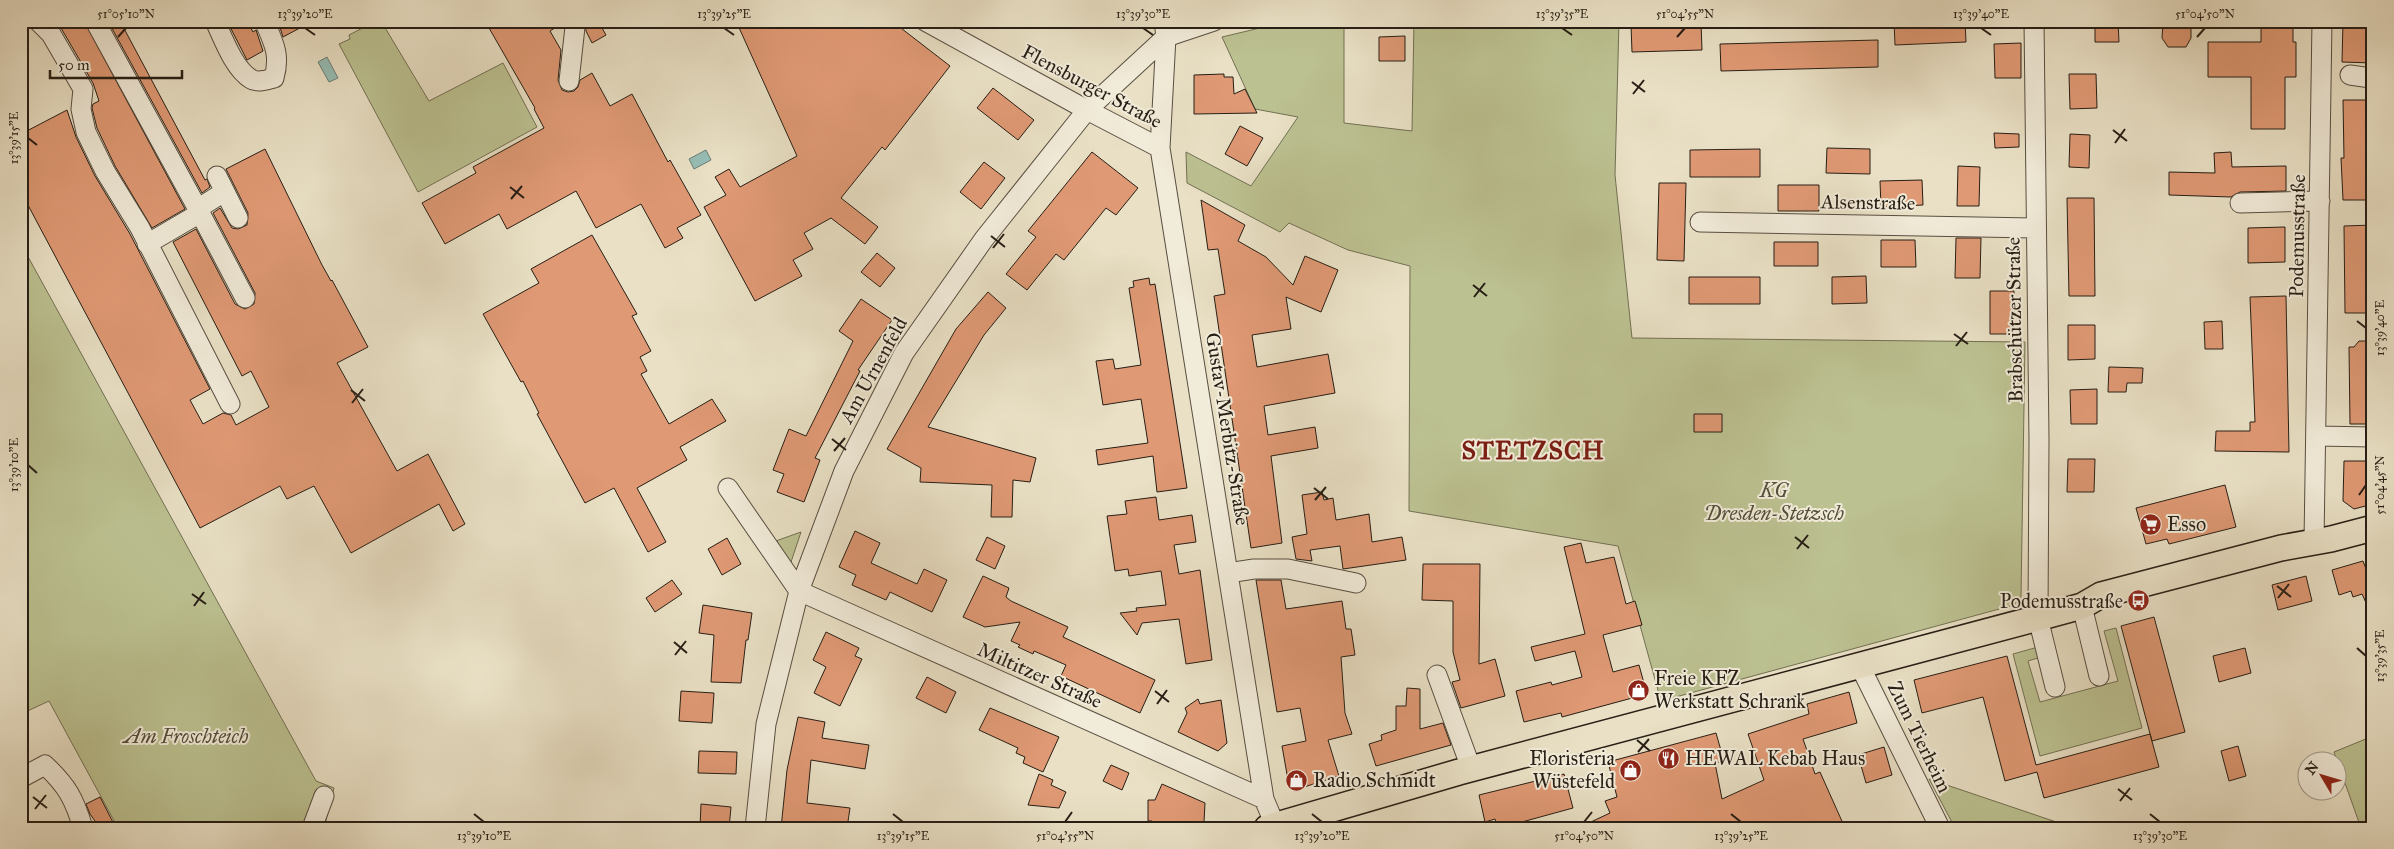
<svg xmlns="http://www.w3.org/2000/svg" width="2394" height="849" viewBox="0 0 2394 849" font-family="'IM FELL Great Primer',serif">
<style>
.green{fill:#bcc191;stroke:#727053}
.water{fill:#97bdb5;stroke:#6a7d75}
.building{fill:#df9974;stroke:#271e15}
.lines{fill:none;stroke-linecap:round;stroke-linejoin:round}
.minor-casing{stroke:#584e41;stroke-width:21}
.major-casing{stroke:#271e15;stroke-width:28}
.minor{stroke:#f1ebd9;stroke-width:19}
.major{stroke:#e9e0c5;stroke-width:25}
.ticks{fill:none;stroke:#271e15;stroke-width:2}
.labels{text-anchor:middle;dominant-baseline:central;stroke-width:4;stroke-linejoin:round;paint-order:stroke}
.street-label{font-size:20px;fill:#271e15;stroke:#f1ebd9}
.park-label{font-size:20px;font-style:italic;fill:#544f3a;stroke:#f1ebd9}
.poi-label{font-size:20px;fill:#271e15;stroke:#f1ebd9;text-anchor:start}
.district-label{font-size:25px;font-weight:bold;letter-spacing:1px;fill:#7a1f14;stroke:#f1ebd9}
.neatline{fill:none;stroke:#271e15;stroke-width:2}
.ticks-label{font-size:12px;text-anchor:middle;fill:#271e15}
</style>
<rect width="100%" height="100%" fill="#e9e0c5"/>
<filter id="stains"><feTurbulence type="fractalNoise" baseFrequency=".004" numOctaves="4"/><feColorMatrix values="0 0 0 0 .2 0 0 0 0 .09 0 0 0 0 .02 0 0 0 .5 -.17"/></filter>
<radialGradient id="worn" r=".72"><stop offset=".6" stop-color="#630" stop-opacity="0"/><stop offset="1" stop-color="#630" stop-opacity=".3"/></radialGradient>
<path class="green" d="M376,21H381L429,101L503,63L537,127L418,192L339,44L350,39L349,35Z
M1344,21V123L1412,131L1414,21H1619L1615,175L1632,338L2025,342L2021,597L2014,605L1661,701L1618,546L1409,511L1410,266L1348,250L1289,223L1280,232L1187,183L1186,152L1251,186L1298,117L1255,109L1222,37L1281,23Z
M21,244L316,781L334,788L324,828H118L49,701L21,714Z
M801,532L791,562L773,542Z
M2116,628L2142,728L2040,756L2013,654L2038,647L2041,657L2028,661L2040,702L2118,681L2104,631Z
M2373,736V828H2361L2334,752Z
M1929,779L2074,828H1955Z"/>
<path class="water" d="M327,57L338,78L329,82L318,62Z
M706,150L711,160L694,169L689,159Z"/>
<path class="building" d="M54,21H84L185,209L152,228L115,166L97,128L92,108L93,104L99,101L93,83L61,28Z
M108,21H120L205,180L207,179L210,187L202,193Z
M227,21H247L253,32L256,30L263,51L247,60Z
M278,21H313L283,37Z
M485,21H561V24L550,31L561,50L558,80L562,90L568,92L574,91L578,87L580,80L592,73L610,106L632,94L668,162L670,160L701,215L677,228L683,238L665,248L641,204L596,228L576,191L507,229L499,214L445,244L422,203L476,173L473,167L544,128L534,109L535,108Z
M585,21H598L606,35L592,43L586,31Z
M736,21H863L873,28L879,21H888L896,27L897,25L950,66L885,150L882,147L841,198L878,227L865,244L831,218L804,233L813,249L793,260L802,276L755,301L704,207L726,195L715,177L729,169L740,187L797,156Z
M1894,21H1965L1966,42L1895,45Z
M2095,21H2118L2119,42H2095Z
M2163,21H2191V38L2186,47H2168L2162,38Z
M2261,21H2293V42H2296V77H2285V129H2251V77H2208V42H2261Z
M2343,21H2373V63L2342,62Z
M1701,23L1702,50L1632,52L1631,25Z
M1405,36V61H1379V37Z
M1878,40V67L1721,71L1720,44Z
M2021,43V78H1995L1994,44Z
M1224,74V77H1233L1234,94L1245,89L1257,113L1194,114V75Z
M2069,74H2096L2097,108L2070,109Z
M993,88L1034,120L1018,140L977,108Z
M2343,100H2373V200H2343L2341,158H2344Z
M67,110L76,137L95,176L130,234L210,389L190,400L203,424L223,413L231,415L236,425L269,407L251,371L242,376L173,242L196,229L235,304L245,309L254,304L255,293L213,213L220,208L232,228L238,229L247,225L248,213L226,169L265,149L322,265L331,281L332,280L368,347L337,363L397,471L428,454L465,524L453,531L439,504L351,553L314,486L287,499L280,486L200,528L21,192V134Z
M1240,126L1263,138L1247,166L1225,154Z
M1994,133L2019,134V147L1995,148Z
M2070,134L2090,135L2089,168L2069,167Z
M1827,148L1870,149V174L1826,173Z
M1760,149V177H1690V150Z
M1092,152L1138,188L1116,215L1106,208L1064,260L1056,254L1027,290L1006,274L1036,237L1028,231Z
M2231,152L2232,167L2286,166V191L2240,192L2231,197L2169,195V172L2215,173L2214,153Z
M984,162L1005,178L981,209L960,192Z
M1958,166L1980,167L1979,206H1957Z
M1922,180L1923,205L1881,207L1880,181Z
M1659,183H1686L1684,261L1657,260Z
M1778,185H1819V211H1778Z
M2067,198H2094L2095,296H2069Z
M1201,200L1245,225L1238,241L1266,257L1293,285L1305,256L1338,270L1321,312L1286,297L1291,329L1252,335L1257,367L1328,354L1335,393L1264,406L1268,435L1315,427L1318,448L1271,456L1282,543L1251,548L1214,296L1225,294L1218,249L1208,250Z
M2373,225V313H2345L2344,226Z
M2285,227V262L2248,263V228Z
M592,235L637,314L632,316L651,351L640,357L647,371L641,374L669,424L712,399L726,421L680,447L687,460L637,488L666,542L648,552L614,488L585,503L537,414L539,413L523,381L521,382L483,314L539,283L531,269Z
M1956,238H1981L1980,278H1955Z
M1881,240H1915L1916,267H1881Z
M1774,242H1818V266H1774Z
M877,253L895,268L880,287L861,272Z
M1866,276L1867,303L1832,304V277Z
M1689,277H1760V304H1689Z
M1149,278L1150,285L1155,284L1187,488L1157,492L1153,456L1098,465L1096,450L1148,443L1141,399L1103,405L1096,361L1113,359L1115,369L1141,365L1129,288L1134,287L1133,281Z
M1990,291H2014V334H1990Z
M988,292L1006,308L984,335L928,427L1036,458L1030,482L1013,480L1012,517H991L992,485L920,482L921,468L887,449L956,329Z
M2286,296L2289,452L2215,451L2216,431H2250V422H2255L2250,297Z
M861,299L892,320L858,370L860,371L815,458L820,460L804,502L777,492L784,474L773,470L789,429L806,436L853,341L839,331Z
M2222,321L2223,349H2205L2204,322Z
M2068,325H2095V359L2068,360Z
M2359,341H2373V424H2350L2349,347H2354Z
M2109,367L2143,368L2142,383H2127L2126,392H2108Z
M2097,389V424H2071L2070,390Z
M1694,414H1722V432H1694Z
M2068,459H2095L2094,492H2067Z
M2344,461H2373V504L2354,509L2343,501Z
M2225,485L2236,527L2169,544L2167,539L2146,544L2136,508Z
M1322,492L1324,500L1333,498L1336,520L1369,514L1372,542L1402,537L1406,560L1343,569L1340,546L1310,550L1312,561L1296,559L1292,537L1307,534L1302,495Z
M1156,497L1159,520L1192,515L1196,542L1174,545L1179,574L1200,570L1212,660L1186,664L1179,619L1142,623L1137,635L1120,613L1137,611L1136,608L1166,605L1161,571L1129,576L1128,569L1115,571L1107,516L1127,514L1125,501Z
M855,531L880,543L871,563L917,584L924,569L947,580L932,612L890,592L886,600L852,585L856,575L839,567Z
M987,537L1005,546L995,569L976,560Z
M727,538L741,564L722,575L708,549Z
M1581,543L1586,563L1614,557L1626,604L1635,601L1642,625L1603,635L1613,672L1639,665L1647,694L1562,717L1561,713L1524,722L1516,691L1551,682L1552,685L1582,677L1575,651L1535,661L1531,647L1585,634L1564,547Z
M2363,561L2366,569L2373,566V618L2362,594L2353,597L2351,591L2339,595L2332,570Z
M1423,564H1480L1479,664L1495,659L1505,696L1461,708L1452,682L1460,680L1453,652V601L1422,600Z
M983,576L1009,588L1006,597L1011,601L1068,627L1063,637L1155,680L1140,713L1061,676L1066,665L1034,651L1033,654L1018,647L1020,645L1011,641L1020,622L985,627L963,617Z
M2306,576L2312,601L2278,610L2272,585Z
M672,580L682,594L655,612L646,598Z
M1256,580H1281L1286,609L1342,601L1346,629H1351L1355,655L1341,657L1345,713L1352,734L1328,740L1339,776L1304,787L1288,780L1282,746L1306,741L1300,708L1277,712Z
M703,605L752,613L748,640H746L741,683L711,682L714,635L699,633Z
M2154,617L2185,732L2152,741L2121,626Z
M826,632L859,648L855,656L862,659L840,706L814,693L826,667L813,660Z
M2245,648L2251,673L2219,682L2213,656Z
M2007,656L2036,765L2150,734L2159,767L2044,798L2037,772L2005,781L1983,697L1922,713L1914,680Z
M927,677L956,692L946,713L916,698Z
M1407,688L1420,689V729L1443,723L1451,745L1376,766L1369,744L1382,740L1381,735L1396,730V706H1406Z
M681,691L714,693L712,723L679,721Z
M1849,692L1857,723L1803,739L1815,774L1820,772L1845,828H1578L1610,813L1605,801L1617,797L1608,762L1716,733L1724,761L1715,763L1722,799L1764,780L1748,734L1809,714L1807,704Z
M1198,699L1200,704L1221,700L1227,743L1218,751L1178,732L1187,713L1185,708Z
M990,708L1059,737L1043,772L1023,763L1025,757L1016,753L1018,748L979,730Z
M798,717L825,722L822,738L869,745L865,769L811,760L807,803L850,808L847,828L803,826V828H781L787,770Z
M2238,746L2246,776L2229,781L2221,751Z
M1884,747L1892,775L1866,783L1858,755Z
M699,751L737,752L736,774L698,773Z
M1111,765L1129,773L1122,790L1103,781Z
M1039,774L1053,780L1051,785L1066,792L1059,808L1028,805Z
M1564,774L1573,808L1511,825V828H1498L1495,819L1485,822L1479,795Z
M1162,784L1205,803L1204,822L1188,828H1155L1152,821H1148V800H1155Z
M100,797L116,828H100L90,814L86,804Z
M701,804L731,807L729,828H700Z"/>
<g class="lines">
<defs>
<path id="minor" d="M38,21L51,34L83,89L81,109L86,132L105,171L140,228L230,404
M95,21L200,213L147,244
M215,21C223,38 234,69 251,79C257,83 267,80 274,78C280,57 275,45 266,25L267,21
M925,21L1087,110L1160,148
M1164,21L1166,37L1160,148L1264,799L1275,825
M2034,21L2039,439L2038,618L2055,687
M2350,75L2371,78L2373,76
M569,81L575,27L572,21
M217,176L238,218
M224,192L202,206L200,213L245,298
M2240,203L2320,201
M1700,222L2035,228
M2316,436L2373,437
M728,488L799,591L1264,799
M2314,542L2322,21
M1228,573L1254,569H1288L1356,583
M2082,606L2099,676
M1860,666L1940,828
M1437,675L1471,768
M21,778L45,765C67,786 74,798 83,828
M312,828L324,796
M755,828L766,724L799,591L844,471L904,353L984,239L1087,110L1166,37L1214,21"/>
<path id="major" d="M1267,828L1459,772L2038,618L2082,606L2101,595L2281,548L2331,539L2373,528"/>
</defs>
<use href="#minor" class="minor-casing"/>
<use href="#major" class="major-casing"/>
<use href="#minor" class="minor"/>
<use href="#major" class="major"/>
</g>
<path class="ticks" d="M305,28L315,35M724,28L734,35M1143,28L1153,35M1562,28L1572,35M1981,28L1991,35M118,37L126,28M1677,37L1685,28M2197,37L2205,28M1632,82L1645,92M1633,94L1644,80M2113,130L2127,141M28,138L37,145M2115,143L2125,129M510,187L524,198M511,199L522,186M991,236L1005,247M993,248L1004,234M1473,285L1487,296M1474,297L1485,283M2357,321L2366,328M1954,334L1968,344M1956,346L1967,332M351,390L365,401M352,403L363,389M832,439L846,450M834,451L845,438M28,465L37,473M1314,488L1328,499M2359,495L2366,485M1315,500L1326,487M1795,537L1809,548M1797,549L1808,535M2277,586L2291,597M192,594L206,604M2278,598L2289,584M194,606L204,592M674,642L687,653M2357,648L2366,656M675,655L686,641M1155,691L1169,702M1157,704L1167,690M1637,740L1650,751M1638,752L1649,739M2118,789L2132,800M33,797L47,808M2120,801L2130,788M35,809L46,795M474,814L484,822M893,814L903,822M1312,814L1322,822M1731,814L1741,822M2150,814L2160,822M1065,822L1072,812M1584,822L1592,812"/>
<defs>
<symbol id="supermarket-disc" viewBox="-11 -11 22 22"><circle r="9.5" fill="#8f2418" stroke="#f1ebd9"/><path d="M-6-5.5h2.5l.6 2H6L4.5 2H-2.5L-4.4-4H-6ZM-1.5 3.2a1.3 1.3 0 1 0 .1 0ZM3 3.2a1.3 1.3 0 1 0 .1 0Z" fill="#fff"/></symbol>
<symbol id="bus-disc" viewBox="-11 -11 22 22"><circle r="9.5" fill="#8f2418" stroke="#f1ebd9"/><path d="M-5-6H5V4H4V6H2V4H-2V6H-4V4H-5ZM-3.5-4V0h7V-4ZM-3.5 1.2v1.5H-2V1.2ZM2 1.2v1.5H3.5V1.2Z" fill="#fff"/></symbol>
<symbol id="shop-disc" viewBox="-11 -11 22 22"><circle r="9.5" fill="#8f2418" stroke="#f1ebd9"/><path d="M-5-2.5h2.3a2.7 3.5 0 0 1 5.4 0H5L5.5 6h-11ZM-1.5-2.5h3a1.5 2.3 0 0 0-3 0Z" fill="#fff"/></symbol>
<symbol id="restaurant-disc" viewBox="-11 -11 22 22"><circle r="9.5" fill="#8f2418" stroke="#f1ebd9"/><path d="M-5-6h1v4h1v-4h1v4h1v-4h1v5L-1.5 .5V6h-2V.5L-5-1ZM5-6V6H3V1.5H1.5Q1.5-4 5-6Z" fill="#fff"/></symbol>
</defs>
<g fill-rule="evenodd">
<use href="#supermarket-disc" x="2138" y="512" width="25" height="25"/>
<use href="#bus-disc" x="2126" y="588" width="25" height="25"/>
<use href="#shop-disc" x="1626" y="678" width="25" height="25"/>
<use href="#restaurant-disc" x="1656" y="746" width="25" height="25"/>
<use href="#shop-disc" x="1618" y="758" width="25" height="25"/>
<use href="#shop-disc" x="1284" y="768" width="25" height="25"/>
</g>
<g class="labels">
<g class="street-label">
<text transform="translate(1092 86) rotate(28)">Flensburger Straße</text>
<text transform="translate(1868 202) rotate(1)">Alsenstraße</text>
<text transform="translate(2297 236) rotate(-89)">Podemusstraße</text>
<text transform="translate(2014 320) rotate(-91)">Brabschützer Straße</text>
<text transform="translate(873 370) rotate(-61)">Am Urnenfeld</text>
<text transform="translate(1228 429) rotate(81)">Gustav-Merbitz-Straße</text>
<text transform="translate(1040 675) rotate(24)">Miltitzer Straße</text>
<text transform="translate(1920 737) rotate(64)">Zum Tierheim</text>
</g>
<g class="park-label">
<text x="1774" y="490">KG<tspan x="1774" dy="23">Dresden-Stetzsch</tspan></text>
<text x="186" y="736">Am Froschteich</text>
</g>
<g class="poi-label">
<text x="2167" y="524">Esso</text>
<text x="2123" y="601" text-anchor="end">Podemusstraße</text>
<text x="1654" y="678">Freie KFZ<tspan x="1654" dy="23">Werkstatt Schrank</tspan></text>
<text x="1615" y="758" text-anchor="end">Floristeria<tspan x="1615" dy="23">Wüstefeld</tspan></text>
<text x="1685" y="758">HEWAL Kebab Haus</text>
<text x="1313" y="780">Radio Schmidt</text>
</g>
<g class="district-label">
<text x="1533" y="450">STETZSCH</text>
</g>
</g>
<rect width="2394" height="849" fill="none" stroke="#e9e0c5" stroke-width="55"/>
<g transform="translate(2322 776) rotate(308)"><circle r="24" fill="#f1ebd9" stroke="#a0998b"/>
<path d="M0-4L9 19L0 12L-9 19Z" fill="#8f2418"/>
<text y="-8" font-size="14" font-weight="bold" text-anchor="middle" fill="#271e15">N</text>
</g>
<path d="M50 70v8h132v-8" fill="none" stroke="#271e15" stroke-width="2.5"/>
<text x="58" y="70" font-size="15" fill="#271e15" stroke="#f1ebd9" stroke-width="4" paint-order="stroke">50 m</text>
<rect x="28" y="28" width="2338" height="794" class="neatline"/>
<g class="ticks-label">
<text x="126" y="18">51°05'10"N</text>
<text x="305" y="18">13°39'20"E</text>
<text x="724" y="18">13°39'25"E</text>
<text x="1143" y="18">13°39'30"E</text>
<text x="1562" y="18">13°39'35"E</text>
<text x="1685" y="18">51°04'55"N</text>
<text x="1981" y="18">13°39'40"E</text>
<text x="2205" y="18">51°04'50"N</text>
<text transform="translate(14 138) rotate(-90)" y="4">13°39'15"E</text>
<text transform="translate(2380 328) rotate(-90)" y="4">13°39'40"E</text>
<text transform="translate(14 465) rotate(-90)" y="4">13°39'10"E</text>
<text transform="translate(2380 485) rotate(-90)" y="4">51°04'45"N</text>
<text transform="translate(2380 656) rotate(-90)" y="4">13°39'35"E</text>
<text x="484" y="840">13°39'10"E</text>
<text x="903" y="840">13°39'15"E</text>
<text x="1065" y="840">51°04'55"N</text>
<text x="1322" y="840">13°39'20"E</text>
<text x="1584" y="840">51°04'50"N</text>
<text x="1741" y="840">13°39'25"E</text>
<text x="2160" y="840">13°39'30"E</text>
</g>
<rect width="100%" height="100%" filter="url(#stains)"/>
<rect width="100%" height="100%" fill="url(#worn)"/>
</svg>
